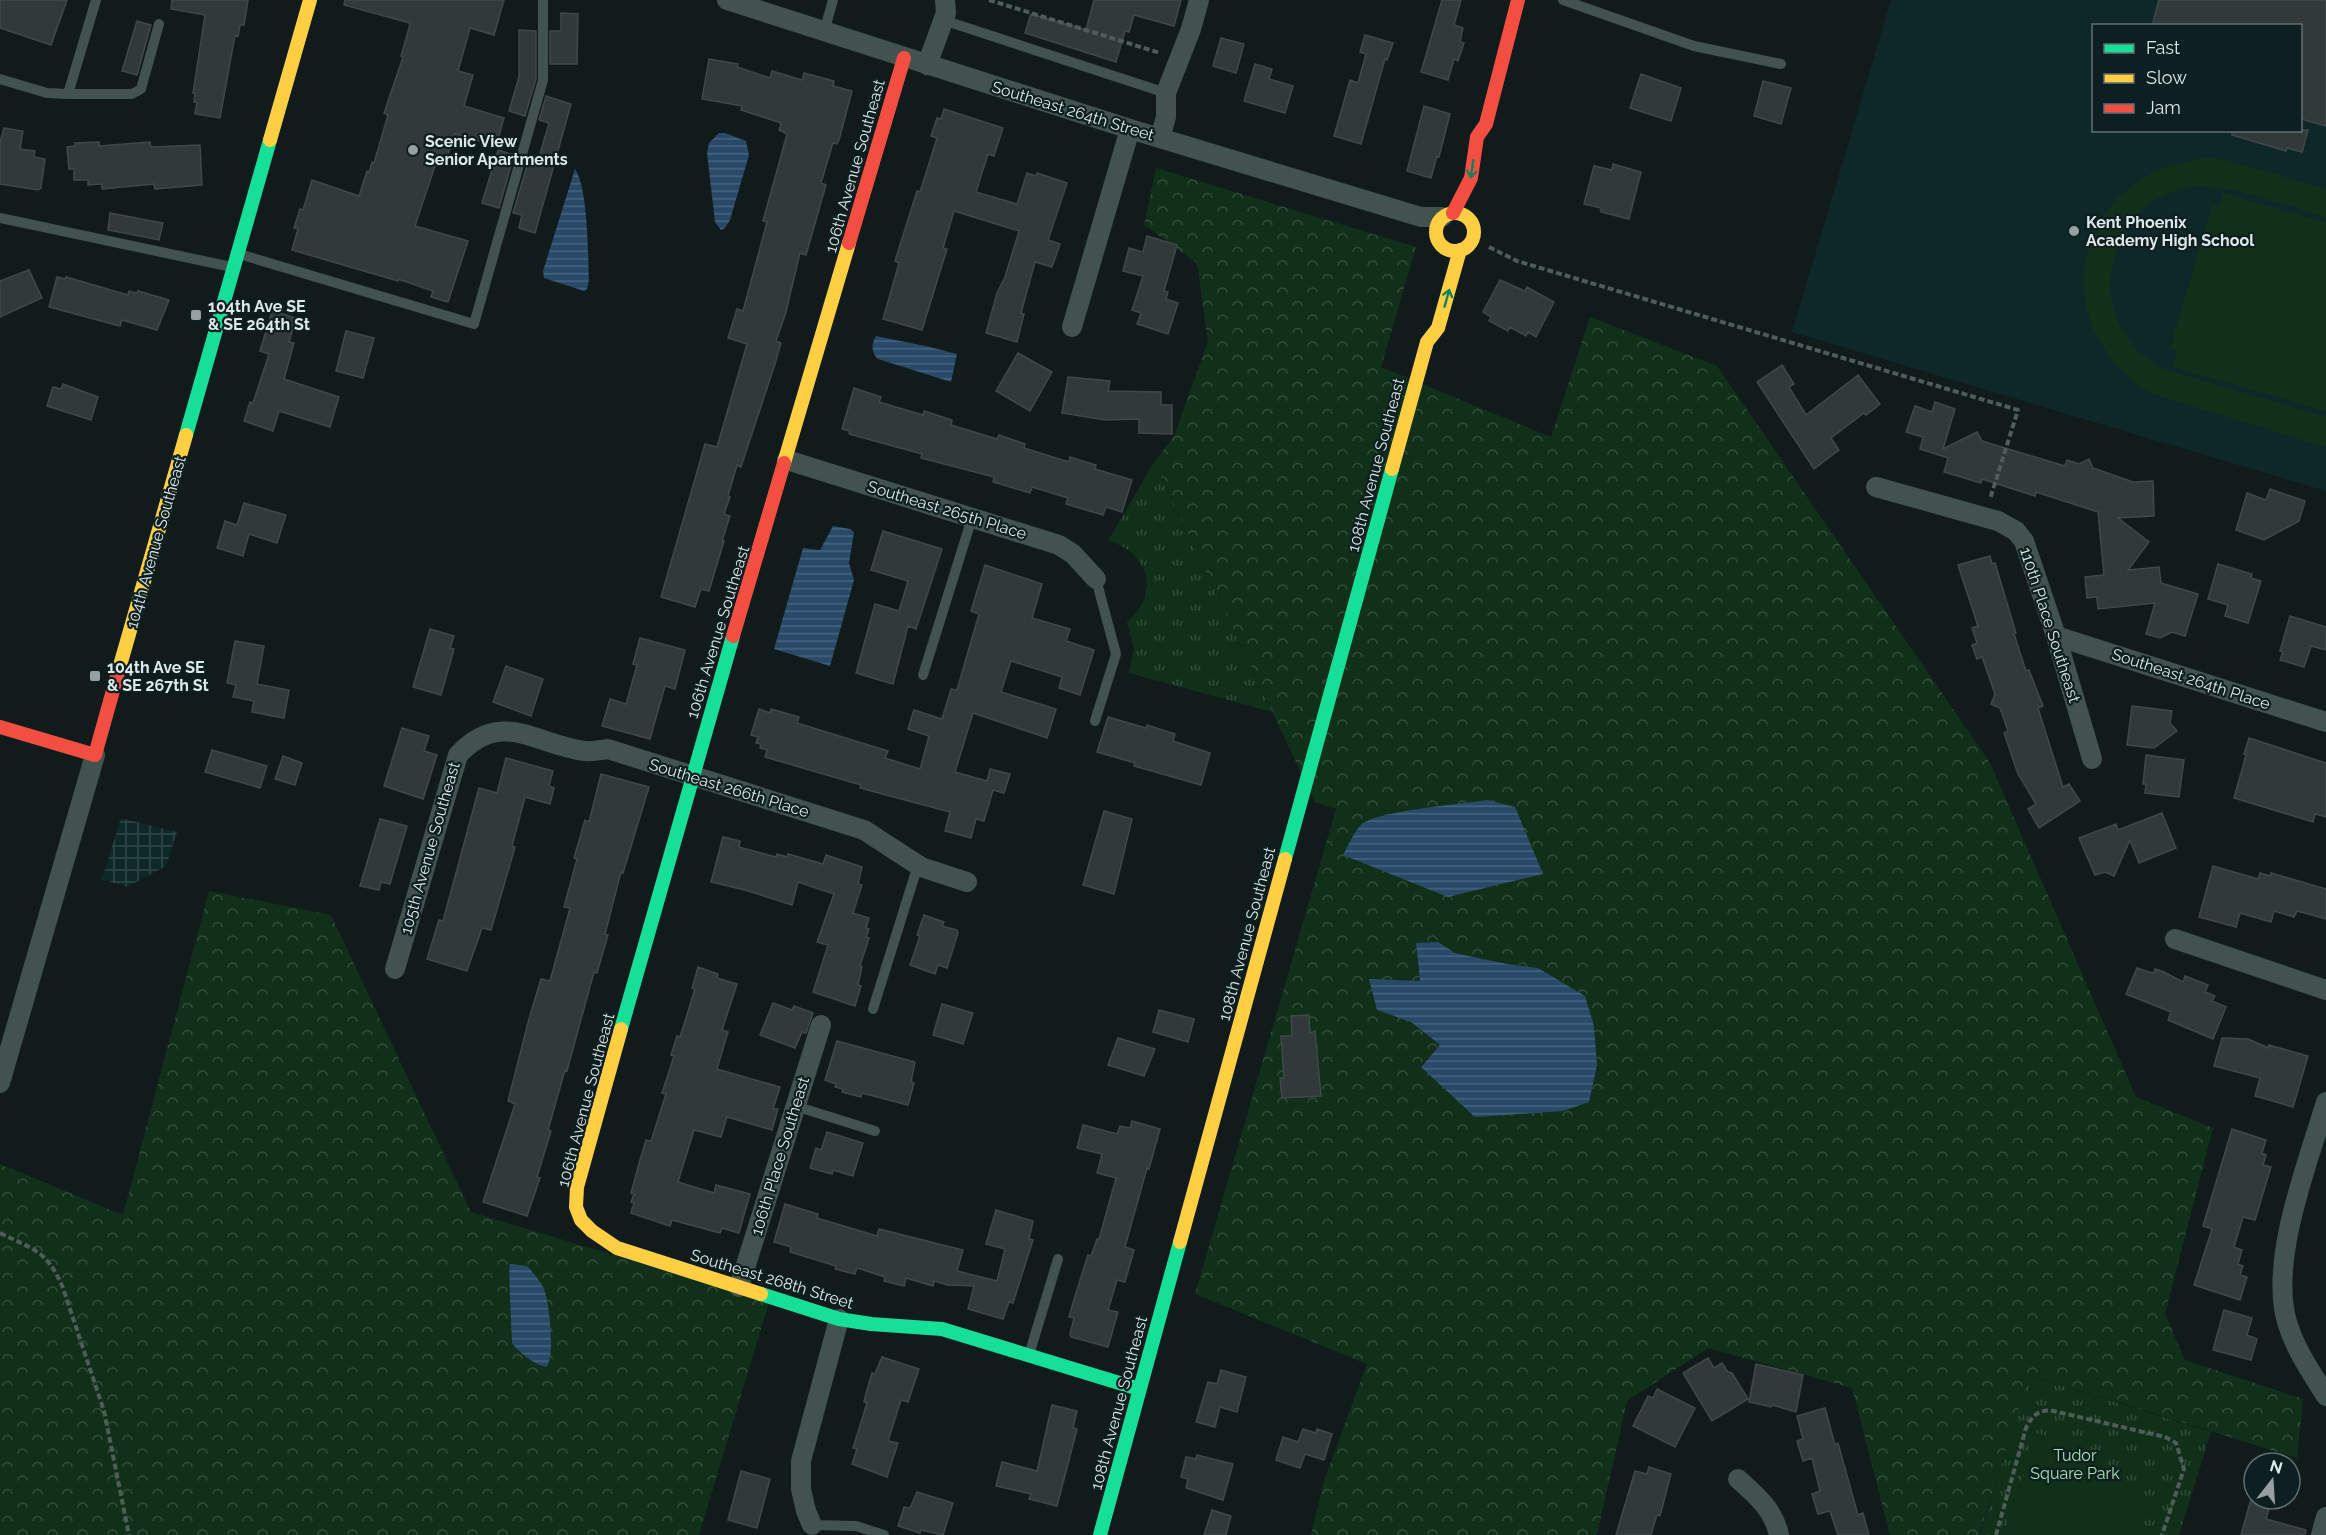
<svg xmlns="http://www.w3.org/2000/svg" width="2326" height="1535" viewBox="0 0 2326 1535" font-family="Raleway,sans-serif">
<style>
.built{fill:#0e2829;fill-rule:evenodd}
.industrial{fill:url(#industrial-grid)}
.forest{fill:url(#forest-crowns);fill-rule:evenodd}
.park{fill:url(#park-tufts)}
.pitch{fill:#113019}
.water{fill:url(#water-rules)}
.building{fill:#31393b;stroke:#40484a;stroke-width:1.5}
.lines{fill:none;stroke-linecap:round;stroke-linejoin:round}
.path{stroke:#4f5c59;stroke-width:4;stroke-dasharray:6 3;stroke-linecap:butt}
.lane{stroke:#42524e;stroke-width:10}
.street{stroke:#42524e;stroke-width:20}
.fast{stroke:#16e098;stroke-width:14}
.slow{stroke:#ffcf43;stroke-width:14}
.jam{stroke:#f24e42;stroke-width:14}
.oneway{stroke:#12805c}
.poi-dot{fill:#96a0a1;stroke:#0d1f20;stroke-width:2}
.labels{text-anchor:middle;dominant-baseline:central;stroke-width:4.5;stroke-linejoin:round;paint-order:stroke}
.street-label{font-size:16px;fill:#dde8e8;stroke:#0d1f20}
.poi-label{font-size:16px;font-weight:bold;fill:#dde8e8;stroke:#0d1f20;text-anchor:start}
.park-label{font-size:16px;fill:#a4e5ae;stroke:#0d1f20}
</style>
<defs>
<pattern id="industrial-grid" width="8" height="8" patternUnits="userSpaceOnUse" patternTransform="scale(1.5)"><rect width="8" height="8" fill="#0e2829"/><path d="M0 4h8M4 0v8" fill="none" stroke="#314748"/></pattern>
<pattern id="forest-crowns" width="20" height="18" patternUnits="userSpaceOnUse" patternTransform="scale(1.5)"><rect width="20" height="18" fill="#113019"/><path d="M2 6a3 3 0 1 1 6 0M12 15a3 3 0 1 1 6 0" fill="none" stroke="#334e3a"/></pattern>
<pattern id="park-tufts" width="24" height="20" patternUnits="userSpaceOnUse" patternTransform="scale(1.5)"><rect width="24" height="20" fill="#113019"/><path d="M3 7l-1-3M5 7V3M7 7l1-3M15 17l-1-3M17 17v-4M19 17l1-3" fill="none" stroke="#334e3a"/></pattern>
<pattern id="water-rules" width="6" height="5" patternUnits="userSpaceOnUse" patternTransform="scale(1.5)"><rect width="6" height="5" fill="#284a68"/><path d="M0 2.5h6" fill="none" stroke="#47647e"/></pattern>
</defs>
<rect width="100%" height="100%" fill="#111b1c"/>
<path class="built" d="M1891,0H2326V491L1792,332ZM2094,26H2300V130H2094Z"/>
<path class="industrial" d="M121,818L177,832L166,866L127,887L102,879Z"/>
<path class="forest" d="M1156,168L1416,247L1381,367L1551,437L1590,317L1717,366L1990,763L2136,1097L2213,1128L2165,1314L2185,1360L2303,1399L2297,1458L2030,1375L1979,1535H1890L1852,1388L1708,1348L1627,1401L1597,1535H1311L1324,1481L1367,1364L1195,1294L1336,809L1315,802L1154,462L1174,436L1208,342L1197,263L1144,225ZM1438,942L1455,953L1507,964L1538,968L1594,1026L1597,1065L1589,1102L1421,1066L1440,1045L1411,1022L1369,980L1420,981L1416,944Z
M209,891L331,915L471,1212L769,1302L699,1535H0V1164L123,1215Z"/>
<path class="park" d="M1154,462L1272,712L1129,673L1134,649L1127,622C1161,595 1149,551 1108,541Z
M2029,1375L2211,1432L2179,1535H1980Z"/>
<path class="pitch" d="M2207,158L2226,160L2326,189V217C2287,206 2223,180 2184,188C2122,202 2092,276 2122,330C2131,346 2145,358 2161,368L2326,417V447L2153,394C2038,325 2073,171 2207,158Z
M2223,193L2326,223V411L2173,367L2177,351L2170,349L2212,205L2219,207Z
M2037,1433L2077,1445L2120,1472L2142,1511L2143,1535H2004Z"/>
<path class="water" d="M719,133H725L746,141L749,155L730,220L725,228L721,230L715,222L707,153L709,143Z
M575,169C588,187 588,256 589,280L587,289L584,291L544,278L543,271Z
M876,336L930,347L957,354L951,382L878,359C871,353 871,344 876,336Z
M833,526L850,529L854,532L849,563L854,580L830,666L774,649L803,548L820,550Z
M1487,800L1515,807L1543,874L1448,897L1343,855C1348,846 1353,834 1360,826C1372,811 1463,804 1487,800Z
M1438,942L1455,953L1507,964L1538,968L1585,996L1594,1026L1597,1065L1589,1102L1563,1111L1475,1117L1421,1067L1440,1045L1411,1022L1377,1010L1369,979L1420,981L1416,943Z
M510,1264L527,1266C533,1273 540,1280 544,1289C549,1302 556,1358 546,1367C534,1364 519,1353 512,1343C512,1332 508,1269 510,1264Z"/>
<path class="building" d="M0,0H67L51,45L0,28Z
M172,0H248L244,25H240L238,36L235,35L220,118L195,114L197,102H194L195,93H193L205,15L171,9Z
M345,0H504L494,35L470,28L458,71L473,75L464,106L504,118L496,146L455,134L445,163L437,160L415,226L468,241L448,302L431,297L433,291L398,279V281L292,250L298,229L294,228L300,209L303,210L312,180L359,196L367,171L369,172L372,162L374,163L388,115L384,113L403,57L401,56L409,28L410,23L344,5Z
M1094,0H1181L1174,26L1134,15L1129,32L1125,31L1116,62L1025,33L1031,14L1086,30Z
M1442,0H1461L1454,25L1463,28L1460,42L1464,43L1458,61L1454,59L1448,80L1421,72Z
M2159,0H2326V126L2301,119V26H2152Z
M561,13L578,14L577,64H550V31H561Z
M137,21L151,25L137,75L122,71Z
M519,30L536,31V79L525,116L509,111L519,77Z
M1365,35L1393,43L1387,60L1385,59L1361,144L1334,136L1350,80L1358,83L1366,54L1360,52Z
M1221,38L1244,44L1236,73L1213,66Z
M709,59L738,64L737,67L770,78L772,71L802,80L804,73L834,81L833,86L852,91L839,140L837,144L833,143L821,183L826,185L806,255L800,253L786,312L776,341L781,343L775,364L741,467L737,465L728,496L730,497L724,514L730,516L722,541H724L709,591L701,589L695,607L661,597L705,444L717,447L747,344L728,338L737,309L743,311L767,222L763,221L787,134L779,130L781,123L741,110L742,106L702,99Z
M1255,64L1272,69L1269,79L1293,86L1285,113L1244,101Z
M1641,74L1681,88L1671,121L1630,108Z
M1763,81L1791,88L1781,124L1754,116Z
M546,96L571,104L535,233L519,228L522,215L513,213L529,159L538,161L549,123L539,120Z
M1424,106L1450,114L1439,157L1437,156L1431,178L1407,171Z
M944,109L1003,128L994,156L988,154L976,192L1017,204L1027,173L1036,176L1037,173L1067,183L1048,240L1060,244L1052,267L1035,262L1021,313L1024,314L1017,342L986,333L997,293L1005,277L1019,231L954,211L943,248L947,249L922,330L883,319L899,263L895,261L917,191L920,192L937,138L931,136L937,118L941,119Z
M4,128L23,131L20,149L35,151L34,157L45,159L41,188L38,190L0,184V142Z
M2232,130H2308L2302,152L2287,148L2286,151L2232,135Z
M99,142V146L150,142L151,147L200,145L202,185L155,189L154,184L102,189V184L88,185V180H74V169H69L67,147L75,146V143Z
M498,150L514,155L499,208L482,203Z
M1613,164L1641,172L1629,219L1601,212V208L1584,204L1594,166L1612,170Z
M110,213L163,223L159,240L108,230Z
M1147,236L1177,245L1164,291L1168,292L1166,299L1178,303L1168,334L1137,324L1141,313L1132,310L1143,276L1123,271L1129,248L1143,252Z
M29,270L42,298L0,317V281Z
M57,277L65,279L66,277L128,295L129,291L137,293L138,291L169,300L157,330L122,320L120,326L49,307Z
M1500,280L1525,291L1527,287L1554,302L1536,337L1528,332L1526,336L1510,327L1508,331L1489,321L1491,317L1483,312Z
M272,311L296,318L289,342L294,343L284,379L339,397L330,427L279,411L273,431L244,421L250,402L253,403L269,354L260,351Z
M346,331L374,338L363,378L336,371Z
M1018,353L1052,372L1030,411L996,391Z
M1782,365L1794,384L1789,387L1806,415L1858,375L1880,404L1866,415L1864,413L1831,438L1839,450L1814,469L1757,382Z
M1068,377L1110,381L1108,391L1161,392V405H1172V434L1139,433V419L1105,420L1062,413Z
M63,384L98,397L91,420L47,406L53,387L61,389Z
M854,388L881,397L879,402L923,415L924,411L952,420L951,425L997,439L999,435L1025,444L1024,448L1069,462L1070,457L1096,465L1095,469L1132,480L1122,512L1106,507L1103,515L1066,504L1068,498L1032,487L1030,493L993,482L994,477L921,458L922,454L849,434L850,431L842,429Z
M1935,402L1955,409L1943,449L1977,432L1982,441L2065,466L2067,460L2079,464L2089,459L2093,468L2133,482L2153,481L2154,516L2118,518L2149,542L2128,570L2159,567L2161,583L2198,594L2185,636L2172,632L2160,638L2146,634L2155,603L2098,609L2097,597L2087,598L2085,577L2104,575L2098,512L2036,492L2035,496L1982,479L1981,483L1944,472L1948,458L1920,449L1923,437L1906,432L1915,406L1932,412Z
M2270,489L2305,501L2299,521L2264,540L2236,530L2247,493L2266,500Z
M244,503L286,515L277,543L249,534L243,556L217,548L225,521L237,525Z
M883,531L942,549L916,629L908,626L893,684L856,673L875,604L899,611L908,581L871,570Z
M1990,556L1992,564L1995,563L2016,633L2014,634L2026,671L2029,670L2043,706L2038,708L2063,787L2069,784L2080,801L2039,828L2028,809L2036,804L2018,774L2004,733L2008,731L2000,708L1991,704L1995,694L1982,657L1977,659L1972,645L1977,643L1972,628L1978,626L1958,565Z
M2218,564L2252,574L2251,578L2261,581L2248,623L2225,616L2228,605L2208,599Z
M985,565L1042,584L1032,618L1070,629L1066,641L1094,650L1080,695L1059,688L1062,677L1011,661L1001,692L1056,709L1047,738L973,713L955,772L987,781L990,769L1010,774L1004,793L993,790L984,821L976,819L971,838L945,831L950,812L860,788L861,785L765,757L767,750L760,748L761,744L756,743L758,737L751,735L759,709L770,713L771,709L799,717L797,723L888,751L885,758L920,769L929,736L908,729L914,710L942,719L951,689L957,690L979,614L971,611Z
M2290,616L2326,627V650L2311,646L2304,667L2280,660L2283,652L2280,651Z
M430,629L454,636L450,648L454,649L441,695L413,687Z
M640,638L685,650L675,689L665,686L650,739L602,726L610,699L626,704L637,665L633,664Z
M235,641L264,646L257,684L289,690L284,718L252,712L254,701L233,697L236,685L227,683Z
M506,666L543,679L531,716L493,702Z
M2132,706L2172,711L2170,723L2177,731L2154,748L2127,745Z
M1108,717L1146,728L1147,725L1175,734L1173,741L1210,753L1201,785L1134,766L1135,763L1097,752Z
M402,728L429,736L424,751L437,755L423,799L384,786Z
M2249,738L2326,763V817L2315,814L2313,822L2234,798L2246,755L2244,754Z
M212,750L267,766L260,788L205,772Z
M2146,755L2184,760L2179,797L2145,793L2146,784H2143Z
M283,756L302,763L295,785L275,779Z
M506,758L553,771L549,786L554,788L550,804L525,797L512,846L515,847L491,930L482,928L467,971L427,959L439,920L443,921L479,788L497,793Z
M601,774L649,787L623,873L621,872L605,934L608,935L597,973L594,972L567,1071L565,1070L548,1130L551,1131L537,1177L540,1178L527,1216L483,1202L515,1104L508,1101L529,1019L541,979L550,981L570,908L564,907L577,859L574,858L585,820L589,822Z
M1104,811L1132,819L1114,894L1083,885Z
M2162,813L2176,848L2139,863L2130,840L2114,876L2105,872L2095,875L2079,838L2116,824L2118,830Z
M380,819L407,826L390,884L381,882L379,890L360,886Z
M723,837L740,841L739,847L776,857L777,854L787,857L788,854L823,864L826,855L862,867L858,884L862,885L853,913L869,918L866,928L869,929L866,937L869,938L860,966L862,967L858,985L861,986L855,1006L813,992L828,945L817,942L834,894L798,882L792,905L745,890L711,882Z
M2213,866L2258,879L2260,873L2270,876L2271,873L2326,889V919L2297,911L2294,917L2274,911L2271,922L2240,913L2236,927L2199,917Z
M924,915L944,922L942,926L957,930L958,933L947,968L938,965L935,974L910,965L920,936L917,935Z
M698,967L718,974L717,978L737,984L722,1030L728,1032L717,1069L780,1087L773,1109H778L772,1130L727,1117L721,1137L694,1130L678,1182L714,1193L716,1185L750,1194L739,1233L722,1228L720,1233L672,1220L670,1226L631,1213L634,1203L631,1202L634,1194L631,1193L640,1160L646,1140L651,1141L666,1094L662,1093L674,1056L671,1055L677,1036L680,1037L695,989L692,988Z
M2137,968L2149,972L2154,973L2155,969L2164,972L2183,982L2185,976L2208,985L2205,992L2215,996L2212,1001L2226,1007L2213,1039L2168,1020L2171,1012L2126,994Z
M773,1003L792,1010L794,1006L813,1013L806,1033L802,1032L795,1048L760,1035Z
M942,1004L973,1013L963,1044L933,1035Z
M1159,1010L1194,1019L1188,1042L1153,1032Z
M1309,1015L1310,1033L1315,1031L1321,1096L1282,1098L1280,1078H1284L1281,1036H1292L1291,1016Z
M1118,1038L1155,1049L1144,1076L1108,1065Z
M2222,1038L2248,1039L2269,1048V1045L2308,1056L2293,1107L2255,1096L2260,1078L2214,1066Z
M837,1041L915,1062L911,1082L914,1083L908,1105L862,1093L861,1097L842,1092L843,1089L835,1087L836,1084L825,1080Z
M1132,1121L1160,1129L1149,1169L1147,1168L1125,1247L1134,1250L1125,1282L1117,1280L1108,1310L1118,1312L1108,1347L1071,1337L1070,1334L1074,1318L1069,1317L1075,1296L1088,1255L1091,1256L1097,1239H1099L1116,1178L1097,1173L1102,1154L1077,1148L1083,1125L1117,1134L1120,1126L1130,1128Z
M2232,1129L2266,1140L2262,1153L2266,1155L2263,1165L2271,1167L2255,1220L2243,1217L2234,1247L2242,1250L2238,1264L2243,1266L2240,1275L2247,1277L2240,1300L2194,1285L2212,1229L2203,1226Z
M827,1132L863,1143L853,1176L833,1170L832,1174L810,1168L816,1148L821,1150Z
M785,1204L818,1214L817,1218L877,1236L879,1229L963,1250L957,1271L997,1281L1005,1249L986,1244L996,1210L1033,1221L1029,1239L1033,1240L1013,1303L1009,1302L1003,1319L968,1309L974,1286L948,1285L934,1281L933,1286L906,1278L904,1286L884,1281L885,1277L857,1268L855,1274L835,1269L836,1266L790,1252L791,1247L774,1242Z
M2224,1310L2252,1318L2247,1335L2257,1339L2251,1360L2213,1350Z
M882,1357L919,1369L908,1402L901,1400L888,1441L898,1443L887,1477L852,1464L857,1449L853,1448L867,1403L864,1402L866,1393L872,1373L875,1374Z
M1708,1358L1714,1368L1722,1363L1728,1372L1732,1373L1748,1399L1712,1421L1683,1373Z
M1756,1364L1803,1375L1796,1412L1772,1405L1771,1407L1749,1402Z
M1221,1370L1246,1377L1237,1412L1220,1407L1215,1427L1196,1422L1208,1382L1217,1384Z
M1657,1389L1695,1408L1675,1447L1633,1426L1648,1396L1653,1398Z
M1052,1405L1077,1411L1073,1428L1077,1429L1057,1506L1029,1499L1031,1494L996,1486L1002,1462L1037,1471Z
M1825,1408L1835,1445L1838,1443L1858,1515L1863,1513L1869,1535H1838L1830,1511L1818,1514L1812,1494L1820,1491L1812,1458L1803,1461L1797,1441L1803,1439L1797,1416Z
M1303,1429L1316,1433L1317,1429L1332,1434L1324,1460L1305,1454L1300,1468L1276,1460L1283,1437L1298,1442Z
M1197,1455L1233,1464L1223,1500L1186,1488L1188,1479L1181,1477L1186,1457L1196,1459Z
M1649,1467L1671,1474L1660,1516L1657,1515L1651,1535H1616L1635,1471L1647,1474Z
M741,1471L770,1479L757,1528L728,1520Z
M917,1492L953,1503L943,1535L921,1530L920,1533L898,1526L904,1507L910,1508Z
M2251,1499H2272L2266,1519L2306,1530L2305,1535H2241Z
M1212,1510L1231,1516L1226,1535H1204Z"/>
<g class="lines">
<path class="path" d="M989,0L1160,53
M1489,247L1517,261L2018,410L1990,499
M0,1233C34,1250 47,1250 63,1288L104,1411L129,1535
M1996,1535L2026,1428C2032,1416 2036,1412 2049,1410L2165,1437L2176,1443L2184,1469L2162,1535"/>
<path class="lane" d="M1563,0L1694,46L1781,64
M943,20L1166,93
M824,32L833,0
M0,79L47,93L68,94L96,0
M68,94H132L141,89L159,24
M0,218L232,267
M239,254L474,324L543,80V0
M923,675L972,518
M1095,721L1116,654L1096,579
M873,1009L918,865
M795,1106L875,1131
M1029,1355L1058,1259
M812,1525L856,1526L884,1535"/>
<path class="street" d="M727,0L1130,129L1421,217H1442
M927,65L946,13L945,0
M1160,138L1166,117V93L1191,29L1199,0
M1072,327L1130,129
M787,460L1059,545L1073,554L1096,579
M1876,487L1998,521L2016,531L2024,541L2056,636L2092,759
M2056,636L2326,722
M2175,939L2326,990
M395,969L458,755C502,708 536,745 585,751C592,752 601,750 608,749L864,830L921,867L967,882
M0,1083L95,755
M2326,1102C2308,1163 2269,1260 2287,1322C2295,1349 2311,1372 2326,1396
M739,1287L821,1025
M1738,1479C1756,1495 1774,1510 1779,1535
M812,1525L806,1511L801,1489V1461L839,1319
M2321,1535L2326,1517"/>
<path class="fast" d="M186,435L270,140
M1285,859L1392,469
M621,1029L733,636
M761,1294L839,1319L871,1324L942,1329L1139,1389
M1100,1535L1180,1242"/>
<path class="slow" d="M270,140L310,0
M1436 232a19 19 0 1 1 38 0a19 19 0 1 1-38 0Z
M784,463L849,243
M1392,469L1427,342L1438,328L1460,250
M119,669L186,435
M621,1029L577,1187L576,1207L581,1220L592,1231L617,1248L761,1294
M1180,1242L1285,859"/>
<path class="jam" d="M1453,213L1471,178L1477,137L1486,124L1518,0
M849,243L904,58
M733,636L784,463
M0,727L95,755L119,669"/>
</g>
<defs><path id="oneway-shaft" d="M-6 0H5M1.5-3L5.5 0L1.5 3" fill="none" stroke-width="1.6" stroke-linecap="round" stroke-linejoin="round" transform="scale(1.5)"/></defs>
<g class="oneway">
<use href="#oneway-shaft" transform="translate(1472 169) rotate(99)"/>
<use href="#oneway-shaft" transform="translate(1447 298) rotate(-74)"/>
</g>
<g class="poi-dot">
<circle cx="413" cy="150" r="6"/>
<circle cx="2074" cy="231" r="6"/>
<rect x="190" y="309" width="12" height="12" rx="3"/>
<rect x="89" y="670" width="12" height="12" rx="3"/>
</g>
<g class="labels">
<g class="street-label">
<text transform="translate(1073 111) rotate(17)">Southeast 264th Street</text>
<text transform="translate(855 166) rotate(-74)">106th Avenue Southeast</text>
<text transform="translate(1376 465) rotate(-75)">108th Avenue Southeast</text>
<text transform="translate(947 510) rotate(17)">Southeast 265th Place</text>
<text transform="translate(156 542) rotate(-74)">104th Avenue Southeast</text>
<text transform="translate(2050 625) rotate(72)">110th Place Southeast</text>
<text transform="translate(718 632) rotate(-73)">106th Avenue Southeast</text>
<text transform="translate(2191 679) rotate(18)">Southeast 264th Place</text>
<text transform="translate(729 788) rotate(17)">Southeast 266th Place</text>
<text transform="translate(430 848) rotate(-74)">105th Avenue Southeast</text>
<text transform="translate(1247 934) rotate(-75)">108th Avenue Southeast</text>
<text transform="translate(586 1100) rotate(-75)">106th Avenue Southeast</text>
<text transform="translate(780 1156) rotate(-73)">106th Place Southeast</text>
<text transform="translate(772 1279) rotate(17)">Southeast 268th Street</text>
<text transform="translate(1119 1403) rotate(-75)">108th Avenue Southeast</text>
</g>
<g class="poi-label">
<text x="425" y="141">Scenic View<tspan x="425" dy="18">Senior Apartments</tspan></text>
<text x="2086" y="222">Kent Phoenix<tspan x="2086" dy="18">Academy High School</tspan></text>
<text x="208" y="306">104th Ave SE<tspan x="208" dy="18">&amp; SE 264th St</tspan></text>
<text x="107" y="667">104th Ave SE<tspan x="107" dy="18">&amp; SE 267th St</tspan></text>
</g>
<g class="park-label">
<text x="2075" y="1455">Tudor<tspan x="2075" dy="18">Square Park</tspan></text>
</g>
</g>
<rect x="2092" y="24" width="210" height="108" fill="#0d1f20" stroke="#606f70" stroke-width="1.5"/>
<rect x="2104" y="44" width="30" height="9" fill="#16e098" stroke="#606f70" stroke-width="1.5"/>
<text x="2146" y="54" font-size="18" fill="#dde8e8">Fast</text>
<rect x="2104" y="74" width="30" height="9" fill="#ffcf43" stroke="#606f70" stroke-width="1.5"/>
<text x="2146" y="84" font-size="18" fill="#dde8e8">Slow</text>
<rect x="2104" y="104" width="30" height="9" fill="#f24e42" stroke="#606f70" stroke-width="1.5"/>
<text x="2146" y="114" font-size="18" fill="#dde8e8">Jam</text>
<g transform="translate(2272 1481) rotate(17)"><circle r="28" fill="#0d1f20" stroke="#606f70" stroke-width="1.5"/>
<path d="M0-4.5L10 22L0 15L-10 22Z" fill="#96a0a1"/>
<text y="-9" font-size="16" font-weight="bold" text-anchor="middle" fill="#dde8e8">N</text>
</g>
</svg>
